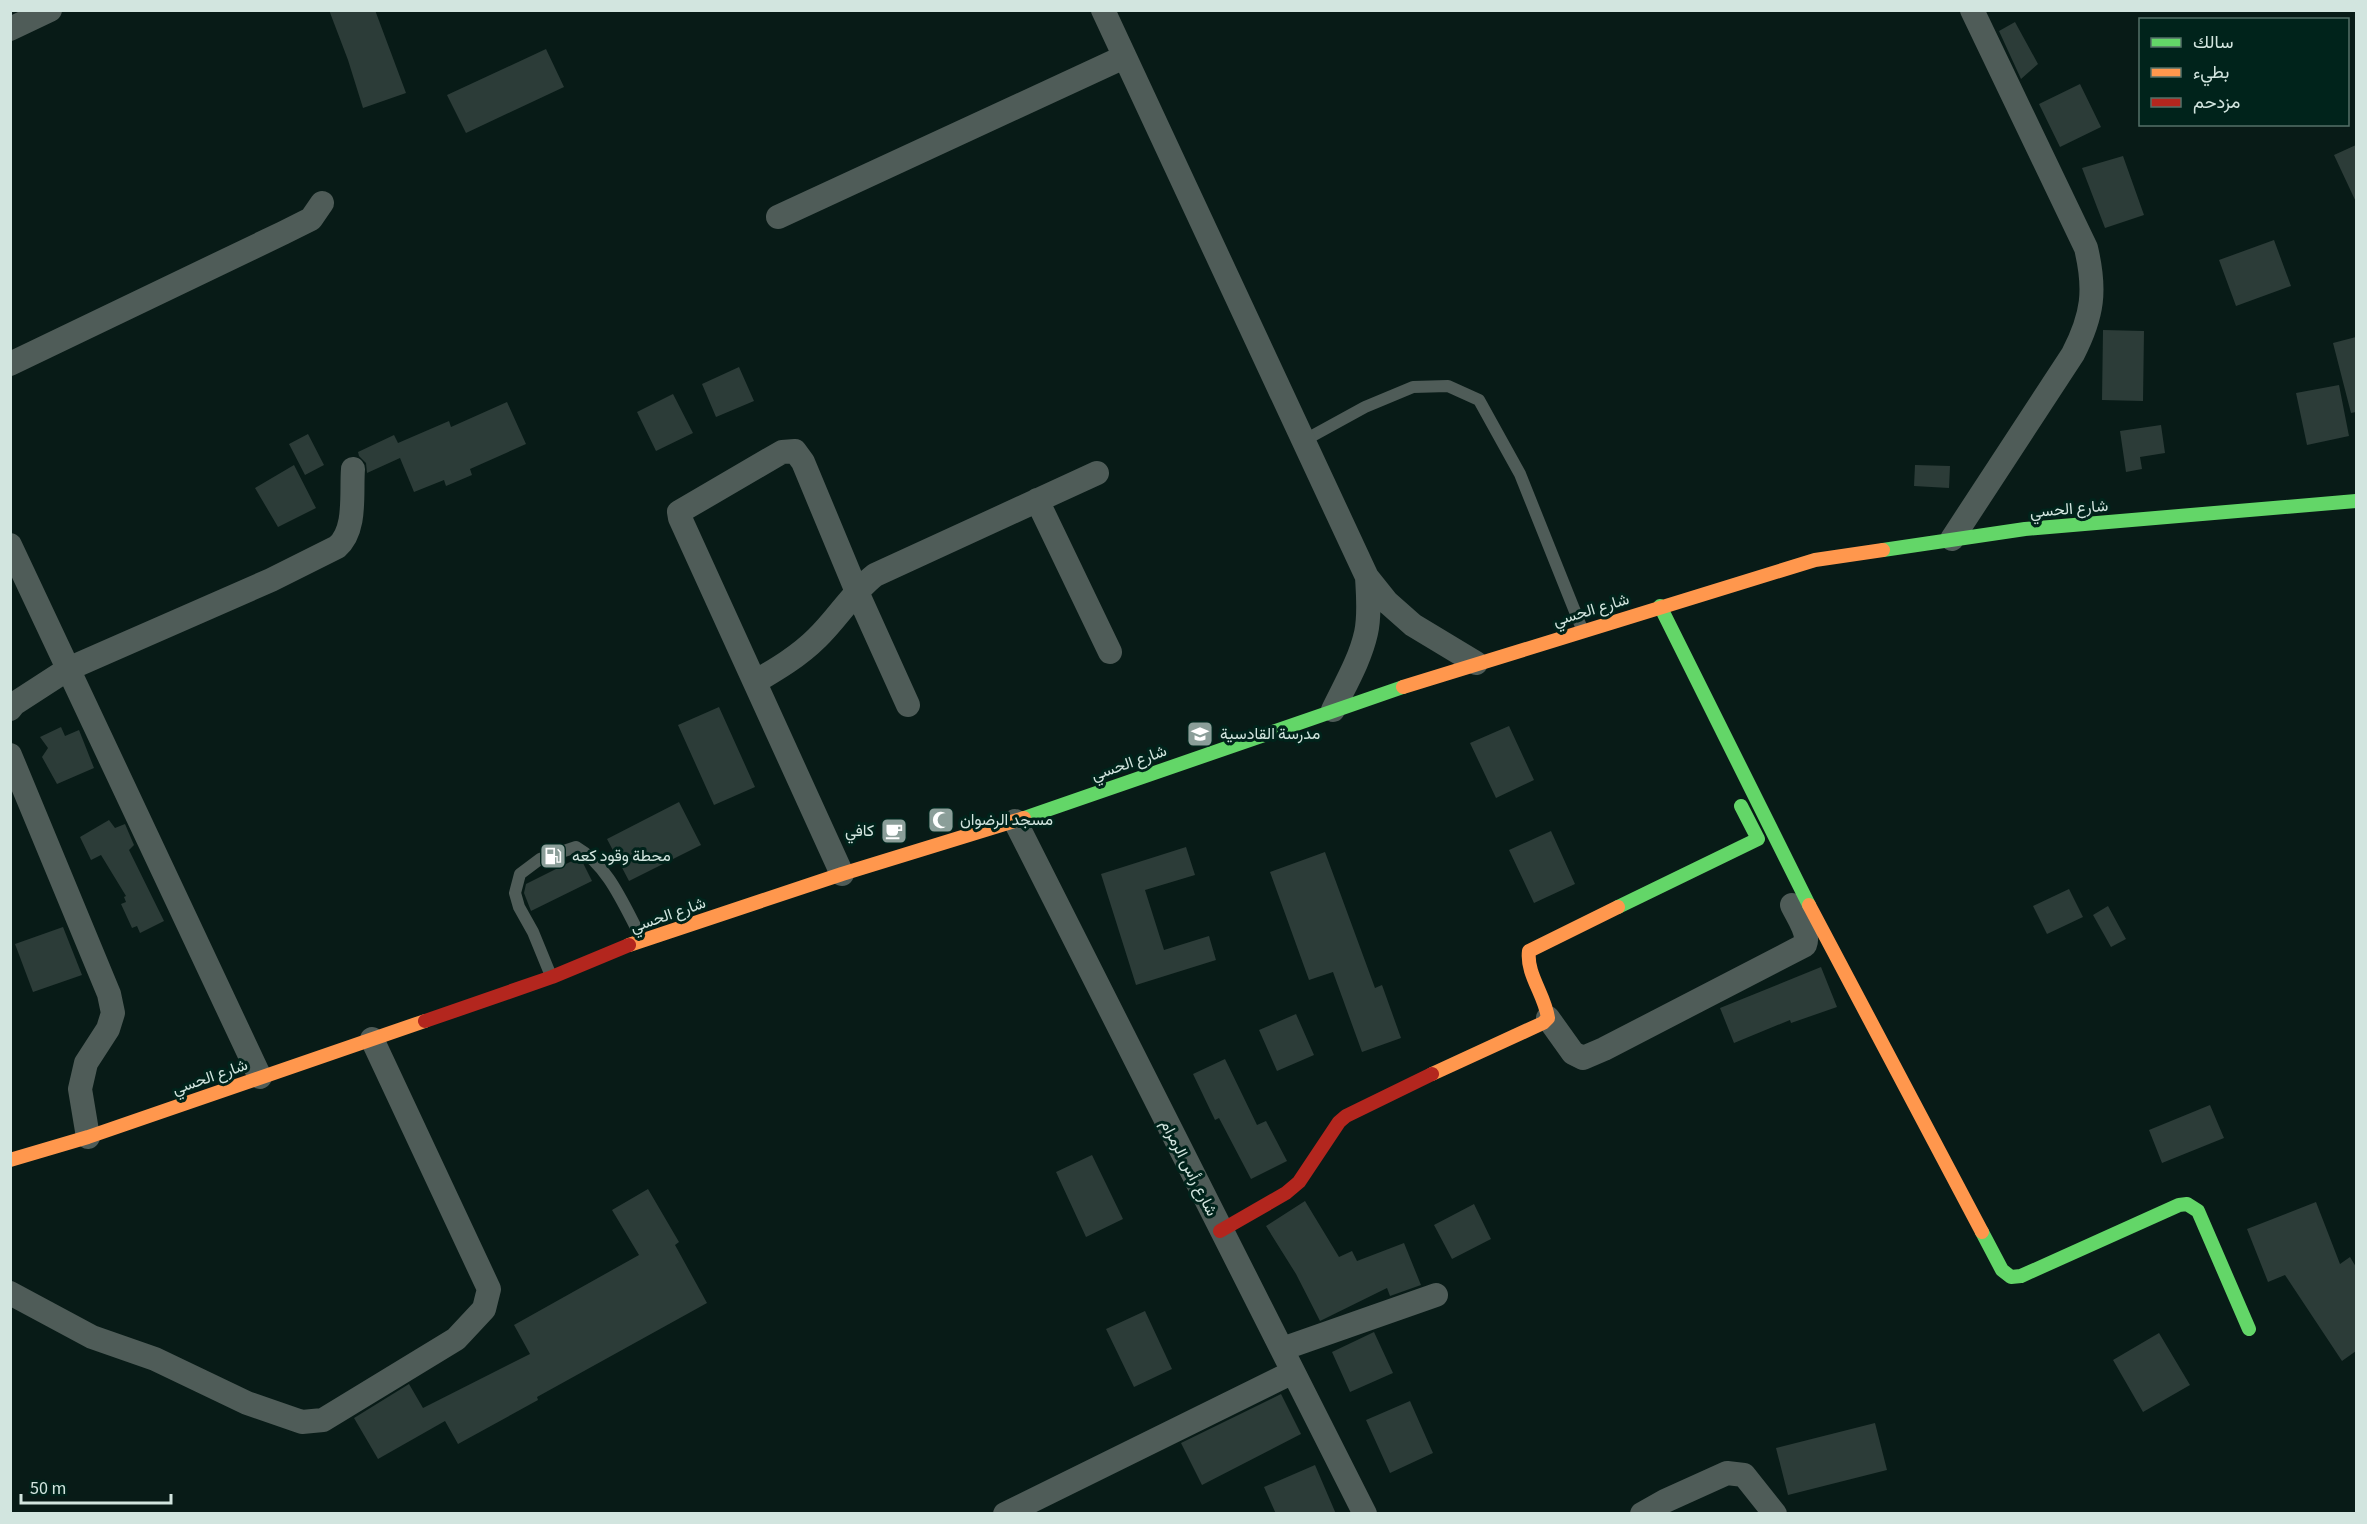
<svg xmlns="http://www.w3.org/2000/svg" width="2367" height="1524" viewBox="0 0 2367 1524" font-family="'Source Sans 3',Vazirmatn,sans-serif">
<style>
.building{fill:#2c3c38}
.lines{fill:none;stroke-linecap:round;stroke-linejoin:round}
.lane{stroke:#4f5c58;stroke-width:12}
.street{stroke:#4f5c58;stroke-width:24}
.fast{stroke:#63d668;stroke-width:14}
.slow{stroke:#ff974d;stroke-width:14}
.jam{stroke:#b3261e;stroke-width:14}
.labels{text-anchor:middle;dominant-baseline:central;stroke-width:6;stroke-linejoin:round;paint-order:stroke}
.street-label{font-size:16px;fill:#d2e5df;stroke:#00231b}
.poi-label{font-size:16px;fill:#d2e5df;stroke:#00231b;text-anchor:start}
</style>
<rect width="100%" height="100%" fill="#081b17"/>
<path class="building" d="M329,10H375L406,93L363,108L348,60Z
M2015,22L2038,64L2021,79L1999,31Z
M546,49L564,87L466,133L447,95Z
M2080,84L2101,127L2060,147L2039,104Z
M2356,145V202L2334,155Z
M2123,156L2144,215L2105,228L2082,168Z
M2274,240L2291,286L2236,306L2219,260Z
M2103,330L2144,331L2143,401L2102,400Z
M2356,337V412L2351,413L2333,343Z
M739,367L754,401L716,417L702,384Z
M2339,385L2349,436L2307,445L2296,393Z
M673,394L693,433L656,451L637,412Z
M507,402L526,444L470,469L472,475L446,486L444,480L414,492L400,458L367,473L366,463L359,456L358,452L394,435L398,443L449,421L451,427Z
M2161,425L2165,453L2140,457L2142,469L2126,472L2120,431Z
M308,434L324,465L305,475L289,444Z
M294,465L316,508L278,527L255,488Z
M1915,465L1950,466L1949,488L1914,486Z
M719,707L755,787L714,805L678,725Z
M1509,726L1534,780L1496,798L1470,743Z
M61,727L65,736L79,730L94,768L57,784L42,757L48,748L40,737Z
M679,802L701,845L629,881L607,839Z
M109,820L115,828L125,824L134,845L129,850L164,921L140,933L137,926L132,928L121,904L126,902L124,897L126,896L101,855L91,860L80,837Z
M1551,831L1575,884L1534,903L1509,850Z
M1186,847L1195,875L1145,890L1164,950L1209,936L1216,960L1136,985L1101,874Z
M1325,852L1375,988L1382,985L1401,1038L1362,1052L1333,972L1309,980L1270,872Z
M578,858L582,861L592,881L531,911L524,893L526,884Z
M2069,889L2083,917L2047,934L2033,906Z
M2108,906L2126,939L2111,947L2093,915Z
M63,927L82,975L33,992L15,944Z
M1821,967L1837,1007L1791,1023L1790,1020L1734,1043L1720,1008Z
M1296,1014L1314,1055L1277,1071L1259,1030Z
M1225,1059L1257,1125L1266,1121L1287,1161L1251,1179L1219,1118L1215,1120L1193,1074Z
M2210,1105L2224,1138L2162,1163L2149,1130Z
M1092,1155L1123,1219L1086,1237L1056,1172Z
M648,1189L679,1242L675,1245L707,1303L537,1397L538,1400L458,1444L445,1421L378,1459L354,1418L409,1384L423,1408L530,1354L514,1325L639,1255L612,1210Z
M1305,1201L1339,1257L1352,1251L1357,1261L1404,1243L1421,1285L1390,1296L1387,1288L1320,1321L1296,1274L1266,1226Z
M2316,1202L2340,1264L2350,1257L2356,1267V1351L2342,1361L2285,1275L2268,1282L2247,1229Z
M1474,1204L1491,1239L1452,1259L1434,1225Z
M1145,1311L1172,1369L1134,1387L1106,1329Z
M1374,1332L1393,1373L1350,1392L1332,1352Z
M2159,1333L2190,1385L2143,1412L2113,1360Z
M1281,1394L1301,1434L1202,1485L1181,1443Z
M1410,1401L1433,1453L1390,1473L1366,1420Z
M1875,1423L1887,1470L1788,1495L1776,1448Z
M1315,1465L1336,1514H1276L1264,1487Z"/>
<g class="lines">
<path class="lane" d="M1303,441L1365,407L1413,387L1448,386L1479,400L1520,474L1582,629
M551,976L533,932L519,907L515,893L520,874L540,859L576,847C609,866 624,906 642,939"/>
<path class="street" d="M1103,10L1367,577L1387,602L1413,625L1476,663
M10,29L50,10
M778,217L1124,57
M10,364L283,233L311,219L322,203
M1037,500L1110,652
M1952,539L2073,354C2093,315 2096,290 2086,248L1972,10
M10,545L260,1077
M755,682C777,669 799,656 817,638C837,619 852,593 875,575L1097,473
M10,709L14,704L68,669L271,580L337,547C357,530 351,493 353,469
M1333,710C1345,685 1360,660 1366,633C1370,615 1368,595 1367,577
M10,755L109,994L113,1013L108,1029L86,1063L80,1089L88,1137
M1015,821L1365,1514
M842,874L680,518L679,512L782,452L795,451L803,462L857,592L908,705
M1548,1018L1573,1053L1583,1058L1604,1049L1805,945C1810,933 1797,916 1792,905
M10,1293L92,1337L155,1359L247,1403L302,1422L323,1420L456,1339L484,1309L489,1289L372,1039
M1282,1349L1436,1295
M1005,1514L1293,1372
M1642,1514L1665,1501L1727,1473L1744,1475L1775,1514"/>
<path class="fast" d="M1883,550L2025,529L2356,501
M1660,606L1809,905
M1024,818L1403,687
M1618,907L1758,839L1741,806
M1982,1232L2002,1270L2011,1277L2021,1276L2179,1205L2187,1204L2198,1211L2249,1329"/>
<path class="slow" d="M1403,687L1815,560L1883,550
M1809,905L1982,1232
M629,945L842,874L1024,818
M1432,1074L1543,1023L1548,1018C1545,995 1526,974 1529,951L1618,907
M10,1160L88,1137L425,1021"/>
<path class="jam" d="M425,1021L552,977L629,945
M1220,1231L1286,1193L1299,1182L1339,1122L1346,1116L1432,1074"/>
</g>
<defs>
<symbol id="school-square" viewBox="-11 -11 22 22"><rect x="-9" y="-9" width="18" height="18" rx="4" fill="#8b9e99" stroke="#00231b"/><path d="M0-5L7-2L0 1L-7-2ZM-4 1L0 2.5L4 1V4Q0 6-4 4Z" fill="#fff"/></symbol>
<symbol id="mosque-square" viewBox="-11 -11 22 22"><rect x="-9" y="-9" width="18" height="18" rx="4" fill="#8b9e99" stroke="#00231b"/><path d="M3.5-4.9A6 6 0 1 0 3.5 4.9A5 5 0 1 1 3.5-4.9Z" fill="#fff"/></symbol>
<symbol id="cafe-square" viewBox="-11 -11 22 22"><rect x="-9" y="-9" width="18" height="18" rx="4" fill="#8b9e99" stroke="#00231b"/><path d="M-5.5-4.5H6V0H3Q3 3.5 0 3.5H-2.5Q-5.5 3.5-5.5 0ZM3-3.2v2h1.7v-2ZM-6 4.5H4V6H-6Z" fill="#fff"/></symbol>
<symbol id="fuel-square" viewBox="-11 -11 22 22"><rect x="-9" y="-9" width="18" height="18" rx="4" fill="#8b9e99" stroke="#00231b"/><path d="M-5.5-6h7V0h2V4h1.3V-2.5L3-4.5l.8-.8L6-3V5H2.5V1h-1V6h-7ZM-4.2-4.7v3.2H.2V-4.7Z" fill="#fff"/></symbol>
</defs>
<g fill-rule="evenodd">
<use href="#school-square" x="1185" y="719" width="30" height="30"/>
<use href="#mosque-square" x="926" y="805" width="30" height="30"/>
<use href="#cafe-square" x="879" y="816" width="30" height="30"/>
<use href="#fuel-square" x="538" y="841" width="30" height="30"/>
</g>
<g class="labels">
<g class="street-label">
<text transform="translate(2069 509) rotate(-5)">شارع الحسي</text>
<text transform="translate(1591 610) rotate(-17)">شارع الحسي</text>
<text transform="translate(1129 763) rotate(-19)">شارع الحسي</text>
<text transform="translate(668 915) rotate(-19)">شارع الحسي</text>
<text transform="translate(210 1077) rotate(-19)">شارع الحسي</text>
<text transform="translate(1189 1168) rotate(63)">شارع رأس الرمرام</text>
</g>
<g class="poi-label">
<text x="1220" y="734">مدرسة القادسية</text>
<text x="960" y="820">مسجد الرضوان</text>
<text x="874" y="831" text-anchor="end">كافي</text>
<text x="572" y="856">محطة وقود كعه</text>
</g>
</g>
<rect width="2367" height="1524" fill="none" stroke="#d2e5df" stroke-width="24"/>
<rect x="2139" y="18" width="210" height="108" fill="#00231b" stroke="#547169" stroke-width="1.5"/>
<rect x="2151" y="38" width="30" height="9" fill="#63d668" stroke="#547169" stroke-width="1.5"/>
<text x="2193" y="48" font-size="18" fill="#d2e5df">سالك</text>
<rect x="2151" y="68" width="30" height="9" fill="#ff974d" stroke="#547169" stroke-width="1.5"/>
<text x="2193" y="78" font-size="18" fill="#d2e5df">بطيء</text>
<rect x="2151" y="98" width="30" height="9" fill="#b3261e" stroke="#547169" stroke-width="1.5"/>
<text x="2193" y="108" font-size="18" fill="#d2e5df">مزدحم</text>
<path d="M21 1494v9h150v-9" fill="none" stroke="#d2e5df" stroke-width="3"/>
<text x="30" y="1494" font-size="18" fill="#d2e5df" stroke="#00231b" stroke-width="4.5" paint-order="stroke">50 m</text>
</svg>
